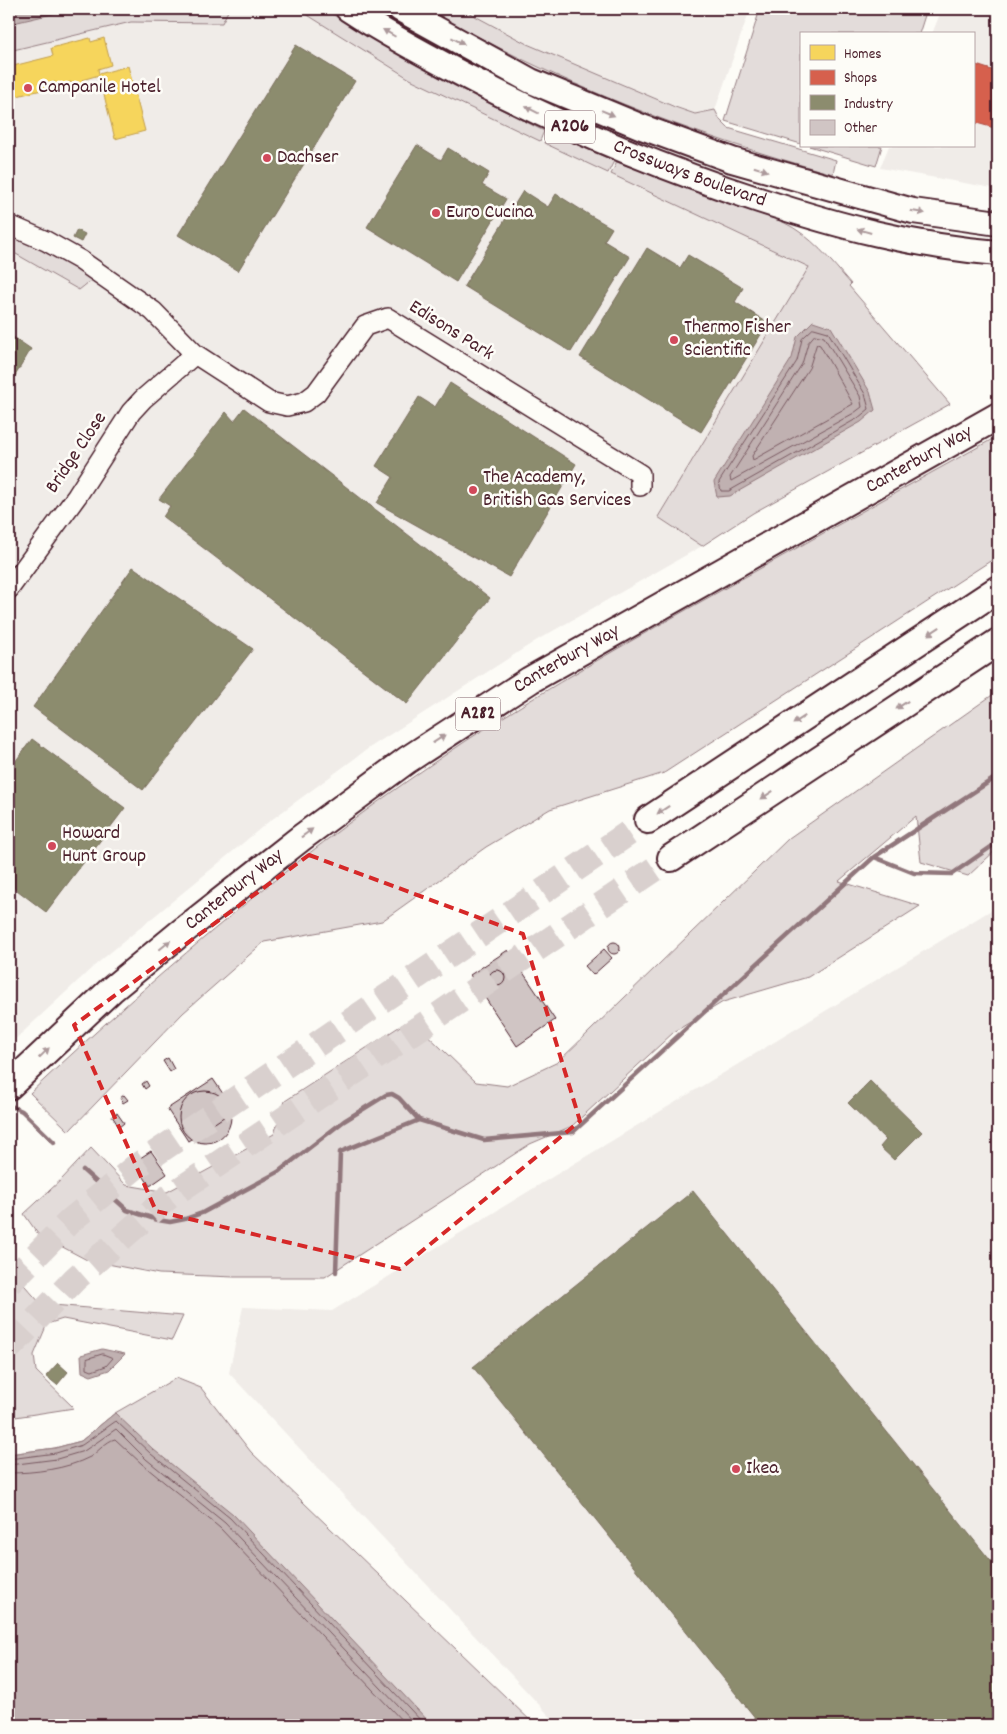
<svg xmlns="http://www.w3.org/2000/svg" width="1007" height="1734" viewBox="0 0 1007 1734" font-family="Dekko,sans-serif">
<style>
.built{fill:#f0ece8}
.green{fill:#e3dcda;stroke:#967e82}
.water{fill:#c0b1b1;stroke:#91777b}
.homes{fill:#f6d55c;stroke:#c29e4d}
.shops{fill:#d6604d;stroke:#ac4c43}
.industry{fill:#8c8c6e;stroke:#786b5a}
.lines{fill:none;stroke-linecap:round;stroke-linejoin:round}
.shore{stroke:#795961;stroke-width:1}
.stream{stroke:#91777b;stroke-width:4.5}
.building{fill:#d0c5c4;stroke:#4a1f2b}
.highway-tunnel{stroke:#d9d0ce;stroke-width:26;stroke-dasharray:26 13;stroke-linecap:butt}
.minor-casing{stroke:#4a1f2b;stroke-width:22}
.major-casing{stroke:#4a1f2b;stroke-width:28}
.highway-casing{stroke:#4a1f2b;stroke-width:30}
.minor{stroke:#fdfcf7;stroke-width:19}
.major{stroke:#fdfcf7;stroke-width:24}
.highway{stroke:#fdfcf7;stroke-width:26}
.oneway{fill:#ac999b}
.marked{fill:none;stroke:#d62828;stroke-width:4;stroke-dasharray:10 6;stroke-linejoin:round}
.poi-dot{fill:#d1495b;stroke:#fdfcf7;stroke-width:2}
.labels{text-anchor:middle;dominant-baseline:central;stroke-width:5;stroke-linejoin:round;paint-order:stroke}
.shield{fill:#fdfcf7;stroke:#806168;stroke-width:1}
.shield-label{font-size:19px;font-weight:bold;fill:#4a1f2b}
.poi-label{font-size:20px;fill:#4a1f2b;stroke:#fdfcf7;text-anchor:start}
.street-label{font-size:20px;fill:#4a1f2b;stroke:#fdfcf7}
</style>
<rect width="100%" height="100%" fill="#fdfcf7"/>
<filter id="ink" filterUnits="userSpaceOnUse"><feTurbulence type="fractalNoise" baseFrequency=".02" numOctaves="2"/><feDisplacementMap in="SourceGraphic" scale="10" xChannelSelector="R" yChannelSelector="G"/><feConvolveMatrix kernelMatrix="1 2 1 2 8 2 1 2 1" color-interpolation-filters="sRGB"/></filter>
<g filter="url(#ink)">
<path class="built" d="M229,9H298L410,79L809,267L658,517L702,546L537,640L369,748L267,823L94,966L9,1045V51L131,22L222,23Z
M462,9H750L715,110L695,114L606,79L527,44Z
M942,9H998V189L880,168L889,146H973V34H932Z
M998,906V1725H558L229,1373L243,1307L332,1311Z"/>
<path class="green" d="M9,9H229L222,23L131,22L9,51Z
M298,9H324L375,41L453,85L544,131L540,141L410,79Z
M428,9H462L527,44L675,107L695,114L715,110L720,120L728,128L836,160L833,174C691,135 555,83 428,9Z
M760,9H927L919,34H801V144L725,121Z
M548,132L614,161L608,173L544,143Z
M809,146H882L876,166Z
M617,162L783,222C812,236 830,260 851,284L849,286L950,404L753,513L702,546L658,517L809,267L611,174Z
M9,235L53,253L94,278L79,290L9,250Z
M998,436V556L664,773L550,809L486,847L382,921L264,942L183,1013L69,1131L30,1093C166,965 310,844 466,741C548,687 634,639 720,591C813,539 905,487 998,436Z
M998,691V848L968,876L921,862L916,816L839,881L920,906L808,977L723,1002L674,1032L572,1126L530,1144L325,1277H234L159,1274L87,1260L38,1234L24,1214L62,1179L91,1148L126,1185L167,1192L274,1134L285,1101L411,1019L476,1082L507,1086L558,1062L789,838Z
M9,1268L41,1304L183,1316L172,1340L63,1319L47,1324L34,1355L36,1371L74,1408L9,1418Z
M176,1378L201,1388L251,1452L535,1725H142L9,1454L55,1448L81,1441L115,1413Z"/>
<path class="water" d="M9,9H74L9,24Z
M813,321L831,327L870,392L875,410L861,422L730,496L717,497L714,482L792,358L797,337Z
M102,1349L125,1354L109,1370L91,1376L82,1372L81,1355Z
M115,1413L154,1450L233,1514L432,1725H9V1454L55,1448L81,1441Z"/>
<path class="homes" d="M90,38L91,42L104,38L111,65L98,69L99,74L128,66L145,131L115,139L99,75L82,80L84,86L73,89L71,82L56,86L55,82L49,84L50,88L9,98V67L53,56L51,48Z"/>
<path class="shops" d="M973,64L998,72V129L973,122Z"/>
<path class="industry" d="M296,45L355,81L238,271L178,235Z
M417,145L441,160L448,148L476,165L489,173L482,185L506,199L456,282L367,227Z
M523,191L548,207L556,194L591,216L612,228L604,241L630,257L571,352L464,286Z
M77,230L85,234L81,242L73,238Z
M647,248L680,268L688,255L743,288L735,302L768,323L701,432L580,357Z
M9,334L31,349L9,386Z
M450,383L576,464L509,577L377,503L393,477L376,466L419,397L435,407Z
M244,408L490,598L407,704L163,517L170,506L159,499L226,412L234,421Z
M133,567L253,649L143,790L33,707Z
M32,739L125,808L46,912L9,884V770Z
M870,1081L922,1132L894,1160L880,1147L886,1140L848,1103Z
M693,1191L998,1570V1725H761L473,1367Z
M58,1363L68,1372L57,1385L46,1376Z"/>
<g class="lines">
<path class="shore" d="M814,328L828,332L865,394L869,409L858,418L729,491H721L719,482L797,361L802,339Z
M815,335L824,337L860,396L862,407L854,413L731,481L730,477L802,364L808,343Z
M817,344L820,345L853,404L753,460L752,456L809,368Z
M103,1354L113,1358L106,1366L92,1371L87,1369V1359Z
M9,1459L56,1453L82,1445L116,1421L151,1454L230,1518L425,1725
M9,1465L57,1459L84,1451L116,1429L146,1459L225,1523L416,1725
M9,1473C34,1473 67,1469 90,1457C98,1452 106,1441 115,1439L142,1464L220,1528L406,1725"/>
<path class="stream" d="M874,857L914,873L952,874L998,842
M9,1105L22,1111L54,1142
M83,1170L127,1210L158,1220L170,1222L185,1219L202,1213L278,1172L344,1121L386,1095L392,1094L399,1098L419,1120L484,1140L573,1132L874,857L998,776
M336,1272L340,1152L419,1120"/>
</g>
<path class="building" d="M608 948a6 6 0 1 1 12 0a6 6 0 1 1-12 0Z
M604,949L612,958L593,975L585,966Z
M508,950L555,1020L517,1046L470,975Z
M489 978a8 8 0 1 1 16 0a8 8 0 1 1-16 0Z
M168,1058L174,1069L170,1072L163,1061Z
M213,1079L234,1110L188,1141L167,1109Z
M146,1081L149,1086L145,1089L142,1084Z
M179 1117a26 26 0 1 1 52 0a26 26 0 1 1-52 0Z
M124,1095L128,1100L123,1103L120,1098Z
M117,1113L124,1123L119,1127L112,1116Z
M151,1151L167,1174L150,1186L134,1162Z"/>
<g class="lines">
<path class="highway-tunnel" d="M9,1283L70,1221L134,1168L648,820
M9,1348L75,1279L166,1199L671,858"/>
<defs>
<path id="minor" d="M9,225L46,241L80,260L153,311L195,354L269,402L287,406L304,402L316,393L365,326L388,318L640,474V486
M9,589L77,496L131,412L143,399L195,354"/>
<g id="major">
<path id="s1" d="M348,9C392,38 440,63 487,87C575,132 665,169 759,200C839,226 913,246 998,253"/>
<path d="M400,9L531,81L642,127L732,160L913,211L998,223"/>
</g>
<g id="highway">
<path d="M648,820L998,589"/>
<path d="M671,858L998,642"/>
<path id="s2" d="M9,1086L111,990L179,934L301,838L407,760L530,680L998,416"/>
</g>
</defs>
<use href="#minor" class="minor-casing"/>
<use href="#major" class="major-casing"/>
<use href="#highway" class="highway-casing"/>
<use href="#minor" class="minor"/>
<use href="#major" class="major"/>
<use href="#highway" class="highway"/>
</g>
<defs><path id="oneway-solid" d="M-6-.8H1V-3.2L6.5 0L1 3.2V.8H-6Z" transform="scale(1.25)"/></defs>
<g class="oneway">
<use href="#oneway-solid" transform="translate(389 33) rotate(-150)"/>
<use href="#oneway-solid" transform="translate(458 41) rotate(28)"/>
<use href="#oneway-solid" transform="translate(532 110) rotate(-153)"/>
<use href="#oneway-solid" transform="translate(608 113) rotate(23)"/>
<use href="#oneway-solid" transform="translate(761 169) rotate(17)"/>
<use href="#oneway-solid" transform="translate(918 212) rotate(10)"/>
<use href="#oneway-solid" transform="translate(864 231) rotate(-164)"/>
<use href="#oneway-solid" transform="translate(934 631) rotate(146)"/>
<use href="#oneway-solid" transform="translate(902 705) rotate(146)"/>
<use href="#oneway-solid" transform="translate(799 720) rotate(146)"/>
<use href="#oneway-solid" transform="translate(439 739) rotate(-33)"/>
<use href="#oneway-solid" transform="translate(767 795) rotate(146)"/>
<use href="#oneway-solid" transform="translate(663 810) rotate(146)"/>
<use href="#oneway-solid" transform="translate(307 833) rotate(-36)"/>
<use href="#oneway-solid" transform="translate(165 945) rotate(-40)"/>
<use href="#oneway-solid" transform="translate(44 1053) rotate(-44)"/>
</g>
</g>
<path class="marked" d="M309,855L523,934L580,1121L400,1269L156,1211L74,1025Z"/>
<g class="poi-dot">
<circle cx="28" cy="88" r="5"/>
<circle cx="267" cy="158" r="5"/>
<circle cx="436" cy="213" r="5"/>
<circle cx="674" cy="340" r="5"/>
<circle cx="473" cy="490" r="5"/>
<circle cx="52" cy="846" r="5"/>
<circle cx="736" cy="1469" r="5"/>
</g>
<g class="labels">
<g class="shield">
<rect x="545" y="110.5" width="50" height="33" rx="4"/>
<rect x="455.5" y="697.5" width="45" height="33" rx="4"/>
</g>
<g class="shield-label">
<text x="570" y="127">A206</text>
<text x="478" y="714">A282</text>
</g>
<g class="poi-label">
<text x="38" y="88">Campanile Hotel</text>
<text x="277" y="158">Dachser</text>
<text x="446" y="213">Euro Cucina</text>
<text x="684" y="328">Thermo Fisher<tspan x="684" dy="23">Scientific</tspan></text>
<text x="483" y="478">The Academy,<tspan x="483" dy="23">British Gas Services</tspan></text>
<text x="62" y="834">Howard<tspan x="62" dy="23">Hunt Group</tspan></text>
<text x="746" y="1469">Ikea</text>
</g>
<g class="street-label">
<text stroke="none"><textPath href="#s1" startOffset="380">Crossways Boulevard</textPath></text>
<text transform="translate(451 331) rotate(32)">Edisons Park</text>
<text transform="translate(77 453) rotate(-56)">Bridge Close</text>
<text stroke="none"><textPath href="#s2" startOffset="1109">Canterbury Way</textPath></text>
<text stroke="none"><textPath href="#s2" startOffset="704">Canterbury Way</textPath></text>
<text stroke="none"><textPath href="#s2" startOffset="299">Canterbury Way</textPath></text>
</g>
</g>
<rect width="1007" height="1734" fill="none" stroke="#fdfcf7" stroke-width="30"/>
<rect x="15" y="15" width="977" height="1704" fill="none" stroke="#4a1f2b" stroke-width="2" filter="url(#ink)"/>
<rect x="800" y="32" width="175" height="115" fill="#fdfcf7" stroke="#b5a4a5"/>
<rect x="810" y="45" width="25" height="15" fill="#f6d55c" stroke="#b5a4a5"/>
<text x="844" y="58" font-size="15" fill="#4a1f2b">Homes</text>
<rect x="810" y="70" width="25" height="15" fill="#d6604d" stroke="#b5a4a5"/>
<text x="844" y="82" font-size="15" fill="#4a1f2b">Shops</text>
<rect x="810" y="95" width="25" height="15" fill="#8c8c6e" stroke="#b5a4a5"/>
<text x="844" y="108" font-size="15" fill="#4a1f2b">Industry</text>
<rect x="810" y="120" width="25" height="15" fill="#d0c5c4" stroke="#b5a4a5"/>
<text x="844" y="132" font-size="15" fill="#4a1f2b">Other</text>
</svg>
